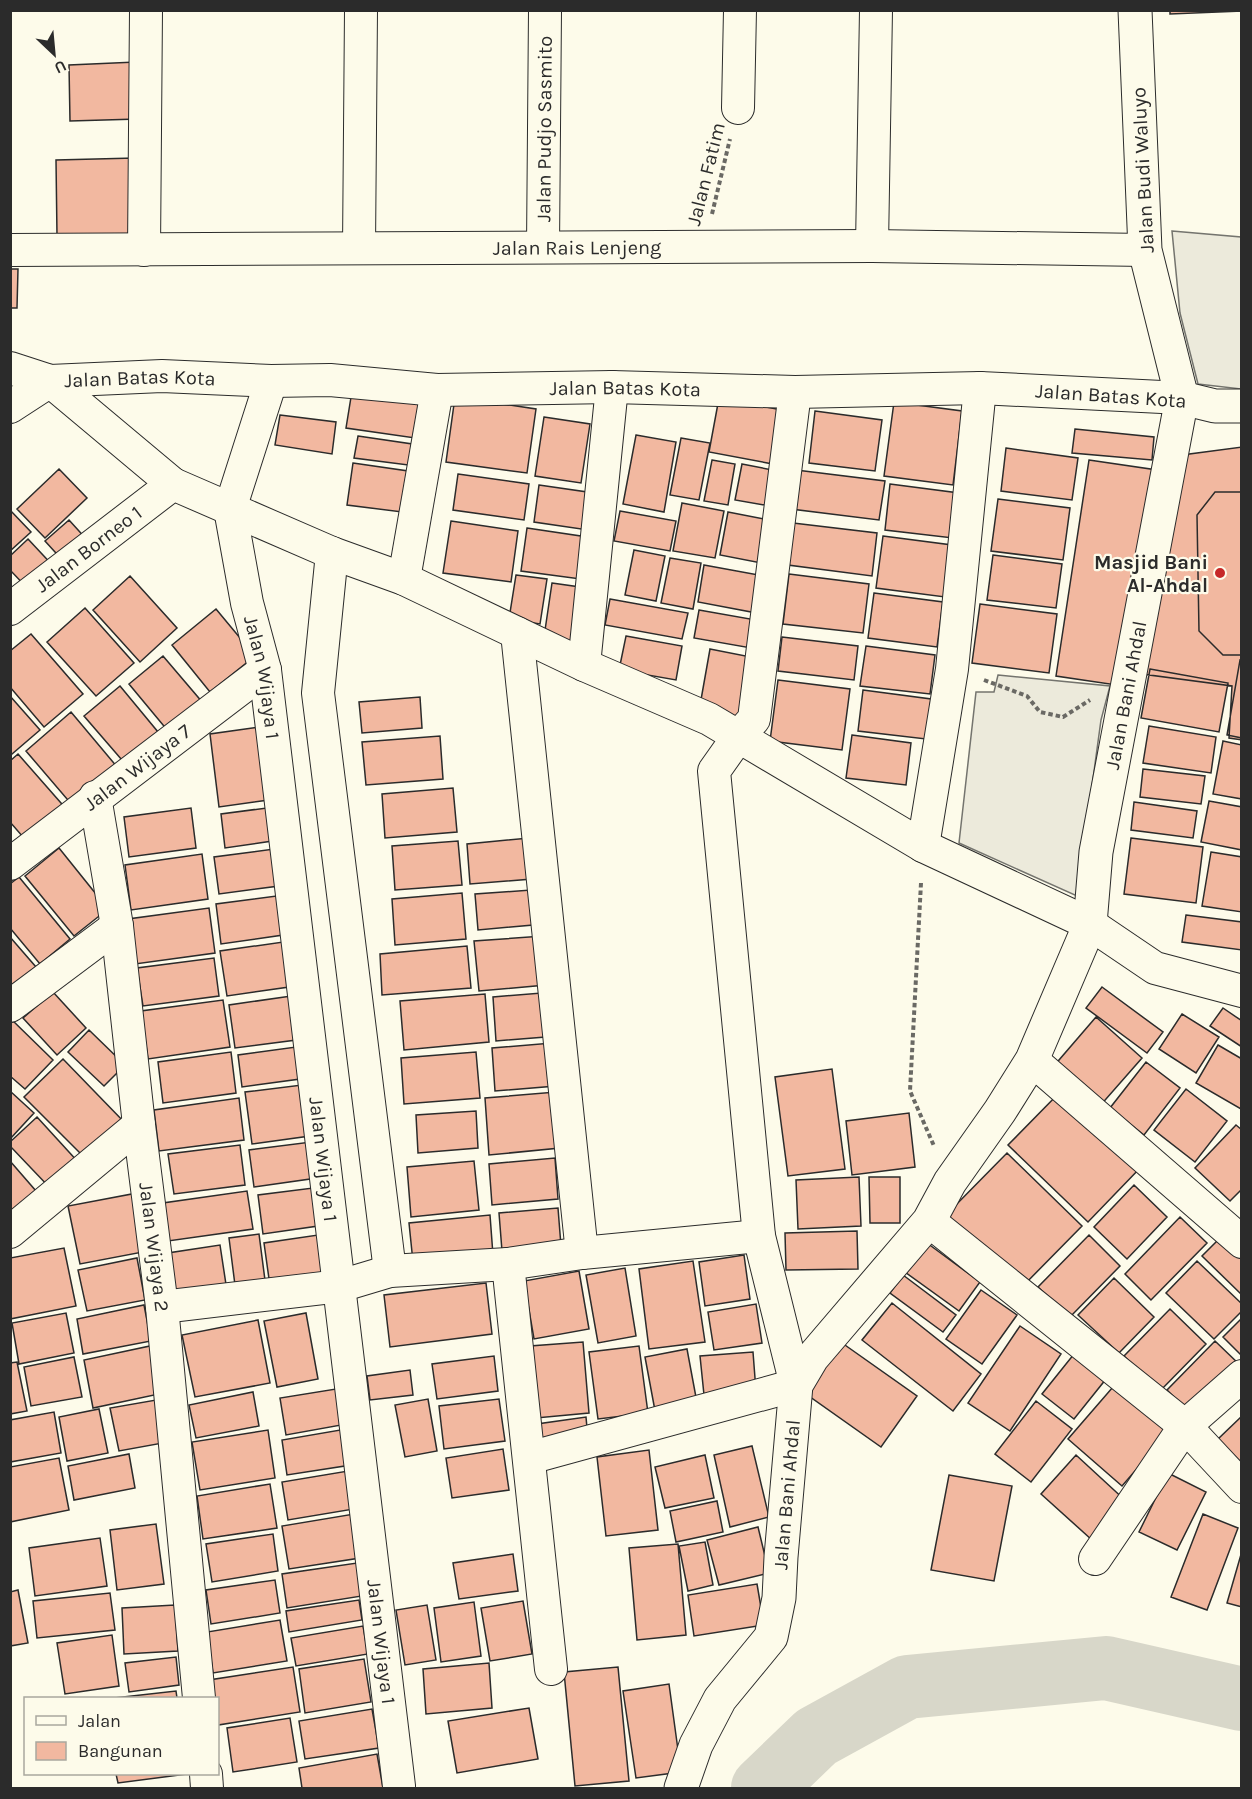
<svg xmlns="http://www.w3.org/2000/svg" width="1252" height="1799" viewBox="0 0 1252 1799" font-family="Karla,sans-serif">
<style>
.parking{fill:#eceadb;stroke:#74746e;stroke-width:1.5}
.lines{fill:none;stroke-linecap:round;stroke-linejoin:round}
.river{stroke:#d8d7c9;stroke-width:64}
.building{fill:#f2b8a0;stroke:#2b2b2b;stroke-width:1.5}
.minor-casing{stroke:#2b2b2b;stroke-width:34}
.tertiary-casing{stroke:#2b2b2b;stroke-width:35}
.path{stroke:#6a6964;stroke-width:4;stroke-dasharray:4.5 3;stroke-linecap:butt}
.minor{stroke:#fdfbea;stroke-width:32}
.tertiary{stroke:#fdfbea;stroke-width:33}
.poi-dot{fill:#c62828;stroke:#fdfbea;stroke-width:2}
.labels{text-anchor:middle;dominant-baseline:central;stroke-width:4.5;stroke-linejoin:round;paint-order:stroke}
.street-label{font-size:20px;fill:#2b2b2b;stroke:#fdfbea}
.poi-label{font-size:20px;font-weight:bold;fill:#2b2b2b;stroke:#fdfbea;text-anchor:end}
</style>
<rect width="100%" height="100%" fill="#fdfbea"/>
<path class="parking" d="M1172,231L1241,237V389L1198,384L1180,313Z
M998,675L1110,686L1101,720L1077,896L959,843L976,692H994Z"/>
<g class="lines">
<path class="river" d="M763,1788L816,1737L907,1687L1106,1668L1242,1699"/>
</g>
<path class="building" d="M1170,10H1242V11L1170,14Z
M136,62L138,119L70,121L69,65Z
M135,158L137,234L57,236L56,160Z
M10,269H18L17,308H10Z
M352,391L428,401L422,439L346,428Z
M455,397L536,409L527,473L446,462Z
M719,398L782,410L773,464L709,452Z
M894,402L962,411L953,485L884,476Z
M815,411L882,420L875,471L809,463Z
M280,415L336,422L332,454L275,445Z
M544,417L590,424L581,483L535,476Z
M1075,429L1154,437L1152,460L1072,453Z
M636,435L676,442L664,512L623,504Z
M358,436L419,445L416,466L354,458Z
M681,438L710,443L699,500L670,495Z
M1242,447V740L1229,738L1232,686L1142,674L1182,455Z
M1006,448L1078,458L1072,500L1001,491Z
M712,460L735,464L728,505L704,501Z
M1089,460L1157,470L1123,686L1056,676Z
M353,463L415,472L410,513L347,505Z
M742,464L783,472L776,507L735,500Z
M59,469L87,498L45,538L17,509Z
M796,470L885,481L879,520L791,509Z
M458,474L529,484L524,520L453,510Z
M890,484L959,493L953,538L885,530Z
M539,485L594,493L588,530L534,522Z
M1215,492H1242V655H1223L1199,631L1197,515Z
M998,499L1070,508L1063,560L991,551Z
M682,503L724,511L715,558L673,551Z
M10,510L31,532L10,551Z
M620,511L676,521L670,551L614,541Z
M728,512L775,521L767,564L720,555Z
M69,520L88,541L65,563L45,541Z
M451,521L518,531L511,582L443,573Z
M793,523L877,533L872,576L788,565Z
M527,528L594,538L588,580L521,571Z
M883,536L952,545L945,597L876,588Z
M28,539L56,569L31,592L10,570V556Z
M634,550L665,556L656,601L625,595Z
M993,555L1062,564L1056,608L987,600Z
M670,558L701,563L693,609L661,603Z
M704,565L769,577L762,614L698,602Z
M789,574L869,584L863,633L783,624Z
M516,575L547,579L540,624L509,619Z
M130,576L177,628L140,662L93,610Z
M552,583L587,588L580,642L544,637Z
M874,593L943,602L937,647L868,638Z
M610,599L688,613L682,639L605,625Z
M980,604L1057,614L1049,673L972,663Z
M85,608L134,663L96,696L47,642Z
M216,609L255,656L210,692L172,645Z
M699,610L756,620L751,648L694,638Z
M31,634L83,694L44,727L10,687V651Z
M626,636L682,646L676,680L619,670Z
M782,637L858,646L854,680L778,671Z
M866,646L935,655L930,694L860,686Z
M710,649L756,658L744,720L699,711Z
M163,656L203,703L168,731L129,684Z
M1240,660L1242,661V738L1227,735Z
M1150,669L1228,683L1219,732L1141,718Z
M778,680L850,689L842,750L770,741Z
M120,686L163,738L128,767L84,716Z
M863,690L931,699L926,739L858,731Z
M10,696L40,730L12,754L10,752Z
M420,697L422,728L362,733L359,702Z
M71,712L118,768L73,806L26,751Z
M266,726L276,799L219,807L210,734Z
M1149,726L1216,737L1211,773L1143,763Z
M852,735L911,743L906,785L846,778Z
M440,736L443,779L366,785L362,742Z
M1223,741L1242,745V799L1213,794Z
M18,754L68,811L30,845L10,822V761Z
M1143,769L1205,776L1201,804L1140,797Z
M453,788L457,832L385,838L382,794Z
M1209,801L1242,807V850L1201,842Z
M1134,802L1197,811L1193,838L1131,830Z
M274,807L279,840L225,848L221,814Z
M191,808L196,848L129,857L124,817Z
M529,838L532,879L470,884L467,844Z
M1131,838L1203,847L1196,903L1124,894Z
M458,841L462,885L395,890L392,846Z
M59,848L108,909L74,936L25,876Z
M274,849L279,886L219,894L214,857Z
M1211,852L1242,857V912L1202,906Z
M202,854L208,899L131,910L125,865Z
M19,877L70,939L40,964L10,928V884Z
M531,890L533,925L478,930L475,894Z
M462,893L466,939L395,945L392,899Z
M284,895L290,934L221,944L216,904Z
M209,908L215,953L135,964L128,919Z
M1186,915L1242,922V950L1182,942Z
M543,936L546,985L479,991L474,941Z
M10,937L36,967L10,988Z
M290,941L296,986L227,996L220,951Z
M467,946L471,988L382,995L380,954Z
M214,958L219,996L143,1006L137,968Z
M1102,987L1163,1032L1147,1053L1086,1008Z
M53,992L86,1028L57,1055L23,1018Z
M554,992L558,1036L496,1041L493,997Z
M485,994L489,1042L404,1050L400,1001Z
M298,995L304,1039L235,1048L229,1005Z
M223,1000L230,1047L148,1059L141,1011Z
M1223,1008L1242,1021V1047L1210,1026Z
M1182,1014L1219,1037L1196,1073L1159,1049Z
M1096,1017L1142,1058L1099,1107L1053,1067Z
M10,1018L53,1060L25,1089L10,1076Z
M89,1030L125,1065L104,1086L68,1052Z
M552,1043L556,1086L495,1091L492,1048Z
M1218,1045L1242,1059L1241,1109L1196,1083Z
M296,1047L300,1079L242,1087L238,1055Z
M231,1052L236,1093L163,1103L158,1062Z
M476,1052L480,1098L404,1104L401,1058Z
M63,1059L126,1124L88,1161L24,1097Z
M1146,1062L1180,1088L1144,1135L1110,1108Z
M832,1069L845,1169L788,1176L775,1077Z
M310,1084L317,1135L252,1144L245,1092Z
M1186,1089L1227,1121L1195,1162L1154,1130Z
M1062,1090L1141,1167L1088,1222L1008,1145Z
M10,1091L34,1113L10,1139Z
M556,1092L560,1148L489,1155L485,1098Z
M239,1098L244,1140L159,1151L154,1110Z
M476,1111L478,1148L418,1153L416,1115Z
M909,1113L915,1167L852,1175L846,1121Z
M37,1117L79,1163L51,1189L10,1146V1142Z
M1236,1125L1242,1130V1189L1230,1201L1195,1168Z
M319,1141L324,1177L254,1187L249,1150Z
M240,1145L245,1185L174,1194L168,1154Z
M1007,1153L1082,1226L1021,1288L946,1215Z
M555,1158L558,1199L492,1205L489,1164Z
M10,1161L36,1191L10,1212Z
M474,1161L479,1210L411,1217L407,1167Z
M859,1177L861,1226L798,1229L796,1180Z
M869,1177H900V1223H870Z
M1134,1185L1167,1217L1127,1259L1094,1227Z
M313,1188L318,1226L263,1234L258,1195Z
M247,1191L253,1229L168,1241L163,1203Z
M132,1194L143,1252L80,1264L68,1206Z
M558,1208L561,1246L502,1251L499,1213Z
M490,1215L493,1255L413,1262L409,1223Z
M1180,1217L1207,1243L1151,1300L1125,1274Z
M857,1231L858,1269L786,1270L785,1233Z
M259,1234L266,1288L236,1293L229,1238Z
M1224,1234L1242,1251V1295L1202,1256Z
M318,1235L323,1278L270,1286L264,1243Z
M1089,1235L1120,1266L1070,1317L1038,1287Z
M927,1243L980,1282L959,1311L905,1272Z
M220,1245L227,1291L174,1299L168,1253Z
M64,1248L76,1306L10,1319V1258Z
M744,1255L750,1299L705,1306L699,1262Z
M137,1258L145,1300L87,1311L78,1270Z
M693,1261L705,1342L649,1349L639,1269Z
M1197,1261L1242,1304V1311L1214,1339L1166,1293Z
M625,1268L636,1336L598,1343L586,1275Z
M579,1271L589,1329L534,1339L524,1281Z
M903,1275L956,1315L943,1332L890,1293Z
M1114,1278L1154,1317L1119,1353L1078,1315Z
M486,1283L492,1334L390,1347L384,1295Z
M981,1290L1017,1315L982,1364L946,1339Z
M892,1303L981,1374L953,1411L862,1340Z
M756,1304L762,1343L714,1350L708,1312Z
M144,1305L151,1341L83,1354L77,1319Z
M1170,1309L1206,1344L1160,1391L1124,1356Z
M66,1313L74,1353L19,1364L12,1323Z
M306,1313L318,1379L277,1387L264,1321Z
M1242,1318V1356L1223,1337Z
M258,1320L270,1383L195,1397L182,1335Z
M1020,1326L1061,1354L1010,1431L968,1403Z
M835,1338L917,1396L881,1447L799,1389Z
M1215,1341L1241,1366L1193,1416L1167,1390Z
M583,1342L589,1413L536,1418L530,1346Z
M150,1346L159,1394L93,1408L84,1360Z
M639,1346L648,1413L598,1419L589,1352Z
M687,1349L698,1408L656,1416L645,1357Z
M753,1352L756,1391L704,1395L700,1356Z
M1074,1354L1106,1379L1074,1419L1042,1394Z
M494,1356L498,1391L437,1399L432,1364Z
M74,1357L82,1397L31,1406L24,1367Z
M17,1362L27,1411L10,1414V1363Z
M410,1370L413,1395L370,1400L367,1376Z
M1119,1380L1173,1427L1122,1486L1068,1439Z
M342,1388L347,1424L286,1435L280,1398Z
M253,1392L259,1426L196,1438L189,1405Z
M428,1399L437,1451L405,1457L395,1405Z
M499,1399L505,1441L444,1449L439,1406Z
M156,1400L163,1443L119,1451L110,1408Z
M1036,1401L1072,1429L1031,1482L995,1454Z
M99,1409L108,1453L67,1461L59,1417Z
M54,1412L61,1453L10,1462V1420Z
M1242,1416V1463L1217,1440Z
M586,1417L588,1439L540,1444L537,1424Z
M346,1429L351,1465L287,1475L282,1440Z
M268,1430L275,1478L200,1490L192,1442Z
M752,1446L769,1517L730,1527L714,1455Z
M503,1449L509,1490L452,1498L446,1458Z
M649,1450L658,1530L606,1536L597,1457Z
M129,1454L135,1488L74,1500L68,1466Z
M705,1455L714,1498L665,1508L655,1467Z
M1076,1455L1127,1502L1092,1540L1041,1494Z
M59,1458L69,1510L10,1522V1467Z
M348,1471L354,1509L288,1520L282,1482Z
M1168,1473L1206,1492L1177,1550L1139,1532Z
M949,1475L1012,1486L994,1581L931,1570Z
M270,1484L277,1528L203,1539L197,1496Z
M717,1501L723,1532L676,1542L670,1511Z
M354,1514L360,1558L289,1569L282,1526Z
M1203,1514L1238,1528L1207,1610L1171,1597Z
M156,1524L164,1584L117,1590L110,1530Z
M758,1527L769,1573L719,1585L707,1540Z
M273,1534L278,1571L212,1582L206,1544Z
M100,1538L107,1586L35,1596L29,1548Z
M705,1542L713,1585L688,1591L679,1546Z
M678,1544L686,1635L637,1640L629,1548Z
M1242,1551V1607L1227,1603Z
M513,1554L518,1591L459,1599L453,1563Z
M357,1563L362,1596L287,1608L282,1574Z
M275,1580L280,1613L211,1624L206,1590Z
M757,1584L764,1625L694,1636L688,1595Z
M18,1590L28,1643L10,1646V1592Z
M110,1593L115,1630L37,1638L33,1601Z
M359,1600L362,1620L289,1632L286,1611Z
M523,1601L532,1654L490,1661L481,1608Z
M474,1602L481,1656L441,1662L434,1608Z
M175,1605L178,1651L124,1654L122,1608Z
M427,1605L436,1660L405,1665L396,1610Z
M280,1620L287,1661L213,1673L207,1632Z
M363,1626L368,1654L296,1666L291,1638Z
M112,1635L119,1686L65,1694L57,1643Z
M176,1657L179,1685L129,1692L125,1663Z
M364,1659L371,1702L305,1713L299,1669Z
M489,1663L492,1708L426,1714L423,1669Z
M293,1667L300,1712L218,1725V1698H212L209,1680Z
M618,1667L629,1781L575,1786L564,1672Z
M669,1684L681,1772L636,1778L623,1691Z
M176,1691L177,1698H114Z
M529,1708L538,1759L457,1773L448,1721Z
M372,1709L379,1748L305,1759L299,1721Z
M290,1718L297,1762L233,1772L227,1728Z
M377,1754L383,1788H302L299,1768Z
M116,1774H187L118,1783Z"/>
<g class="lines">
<defs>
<g id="minor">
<path d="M738,108L740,10"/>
<path d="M872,246L876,10"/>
<path id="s1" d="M543,247L545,10"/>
<path d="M359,248L361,10"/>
<path id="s2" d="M10,250L872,246L1145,250"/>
<path d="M144,250L146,10"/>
<path id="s3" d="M10,368L50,381L162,376L271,381L330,380L437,390L612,387L795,392L980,388L1182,398"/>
<path id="s4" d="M271,381L230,509L247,603L265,670L399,1786"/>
<path d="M10,407L50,381L173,484"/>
<path d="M332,553L318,693L390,1271"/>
<path d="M404,579L437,390"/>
<path id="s5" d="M10,609L173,484L332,553L404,579L584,665L709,719L923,846L1090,924L1155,968L1242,991"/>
<path d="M517,633L582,1253"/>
<path d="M584,665L612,387"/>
<path id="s6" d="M95,797L117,926L139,1125L162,1307L199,1698"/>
<path d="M923,846L952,669L980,388"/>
<path id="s7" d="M10,864L265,670"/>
<path d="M10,1006L117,926"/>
<path d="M1032,1060L1242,1242"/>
<path d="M929,1221L1185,1426L1242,1487"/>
<path d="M10,1232L139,1125"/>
<path d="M508,1264L551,1669"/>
<path d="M162,1307L340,1286L390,1271L508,1264L582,1253L759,1236"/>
<path d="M529,1458L796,1385L759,1236L714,771L738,737L754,719L795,392"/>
<path d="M1095,1559L1185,1426L1242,1376"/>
<path d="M206,1774L207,1788"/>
</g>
<g id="tertiary">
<path d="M1182,398L1215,406H1242"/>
<path id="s8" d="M681,1788L696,1745L720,1699L771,1637L779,1598L781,1557L796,1385L812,1358L929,1221L950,1182L1000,1111L1032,1060L1090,924L1096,852L1182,398L1145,250L1135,10"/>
</g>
</defs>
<use href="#minor" class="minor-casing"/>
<use href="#tertiary" class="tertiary-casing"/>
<path class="path" d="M712,214L730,139
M984,680L1027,696L1040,712L1063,717L1090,700
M921,883L910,1091L934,1146"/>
<use href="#minor" class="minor"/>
<use href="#tertiary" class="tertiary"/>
</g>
<circle class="poi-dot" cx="1220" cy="573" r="6"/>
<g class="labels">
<g class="street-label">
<text stroke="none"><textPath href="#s1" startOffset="118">Jalan Pudjo Sasmito</textPath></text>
<text transform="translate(1143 170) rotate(-93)">Jalan Budi Waluyo</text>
<text transform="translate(706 174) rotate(-76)">Jalan Fatim</text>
<text stroke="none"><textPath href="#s2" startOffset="567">Jalan Rais Lenjeng</textPath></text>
<text stroke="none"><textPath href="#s3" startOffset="132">Jalan Batas Kota</textPath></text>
<text stroke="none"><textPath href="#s3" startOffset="618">Jalan Batas Kota</textPath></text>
<text transform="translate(1111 396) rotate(4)">Jalan Batas Kota</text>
<text stroke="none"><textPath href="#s5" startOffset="99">Jalan Borneo 1</textPath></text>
<text stroke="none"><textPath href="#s4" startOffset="306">Jalan Wijaya 1</textPath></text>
<text stroke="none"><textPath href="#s8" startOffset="1214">Jalan Bani Ahdal</textPath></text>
<text stroke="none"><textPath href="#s7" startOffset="160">Jalan Wijaya 7</textPath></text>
<text stroke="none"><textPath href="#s4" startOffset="792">Jalan Wijaya 1</textPath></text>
<text stroke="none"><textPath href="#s6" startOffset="454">Jalan Wijaya 2</textPath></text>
<text stroke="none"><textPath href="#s8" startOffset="321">Jalan Bani Ahdal</textPath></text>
<text stroke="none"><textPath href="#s4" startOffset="1278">Jalan Wijaya 1</textPath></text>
</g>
<g class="poi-label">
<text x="1208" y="562">Masjid Bani<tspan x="1208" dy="23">Al-Ahdal</tspan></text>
</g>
</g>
<rect width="1252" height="1799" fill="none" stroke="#2b2b2b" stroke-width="24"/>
<rect x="24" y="1697" width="195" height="78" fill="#fdfbea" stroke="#a9a89e" stroke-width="1.5"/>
<rect x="36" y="1716" width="30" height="9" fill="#fdfbea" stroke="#a9a89e" stroke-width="1.5"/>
<text x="78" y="1727" font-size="18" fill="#2b2b2b">Jalan</text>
<rect x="36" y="1742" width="30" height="18" fill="#f2b8a0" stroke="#a9a89e" stroke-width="1.5"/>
<text x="78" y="1757" font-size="18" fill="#2b2b2b">Bangunan</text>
<g transform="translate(54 54) rotate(154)" stroke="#fdfbea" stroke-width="4.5" paint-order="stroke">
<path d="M0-4.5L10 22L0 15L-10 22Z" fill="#2b2b2b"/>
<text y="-9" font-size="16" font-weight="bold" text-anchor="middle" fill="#2b2b2b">U</text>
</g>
</svg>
